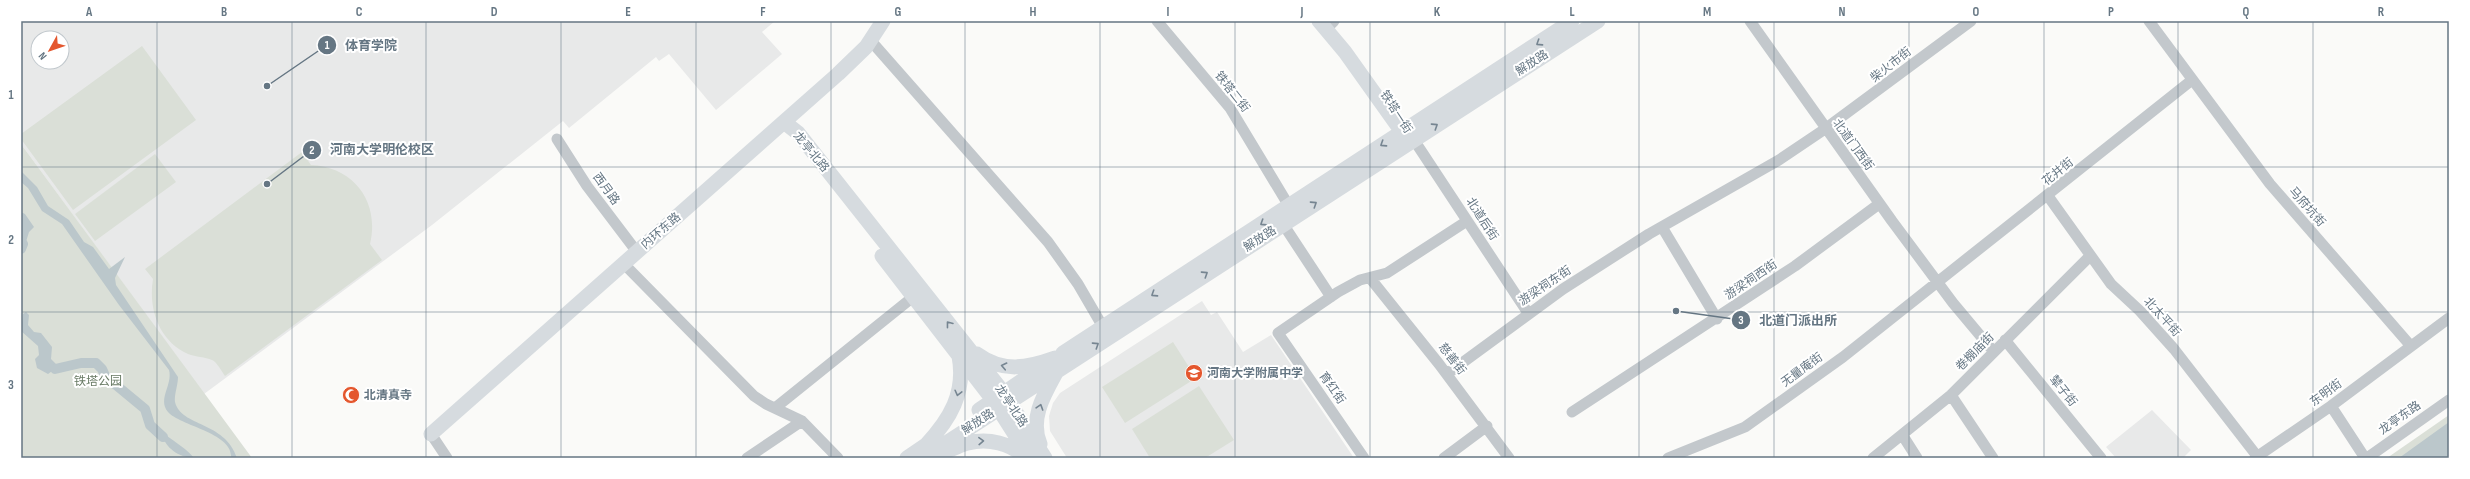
<svg xmlns="http://www.w3.org/2000/svg" width="2470" height="479" viewBox="0 0 2470 479" font-family="'Sofia Sans Condensed','Noto Sans SC',sans-serif">
<style>
.built{fill:#e8e9e9;fill-rule:evenodd}
.green{fill:#dadfd7}
.water{fill:#bbc7cb}
.lines{fill:none;stroke-linecap:round;stroke-linejoin:round}
.canal{stroke:#bbc7cb;stroke-width:10}
.street{stroke:#c3c8cc;stroke-width:11}
.secondary{stroke:#d6dbdf;stroke-width:15}
.oneway{stroke:#768591}
.grid{fill:none;stroke:#657683;stroke-width:1;stroke-opacity:0.55}
.labels{text-anchor:middle;dominant-baseline:central;stroke-width:4;stroke-linejoin:round;paint-order:stroke}
.street-label{font-size:12px;fill:#657683;stroke:#fff}
.poi-label{font-size:12px;font-weight:bold;fill:#657683;stroke:#fff;text-anchor:start}
.park-label{font-size:12px;fill:#687a64;stroke:#fff}
.leader{fill:none;stroke:#657683;stroke-width:1.5}
.callout-dot{fill:#657683;stroke:#fff;stroke-width:1.5}
.mark-label{font-size:12px;text-anchor:middle;font-weight:bold;fill:#fff}
.callout-label{font-size:13px;text-anchor:middle;font-weight:bold;fill:#657683;stroke:#fff;stroke-width:4;stroke-linejoin:round;paint-order:stroke}
.neatline{fill:none;stroke:#657683;stroke-width:1.5}
.grid-label{font-size:13px;text-anchor:middle;font-weight:bold;fill:#657683}
</style>
<rect width="100%" height="100%" fill="#fafaf8"/>
<path class="built" d="M21,21H775L762,32L782,54L716,110L669,54L659,61L656,57L569,128L563,121L432,225L204,394L21,144ZM38,38H62V62H38Z
M1202,301L1211,315L1217,312L1243,352L1271,335L1354,458H1067L1050,431L1049,416L1053,403L1060,393Z
M2152,410L2191,450L2183,458H2116L2106,447Z"/>
<path class="green" d="M142,46L196,120L73,210L21,139V134Z
M21,144L252,458H21Z
M302,152L311,165C354,167 380,202 370,244L382,260L225,376C222,372 217,362 212,360C205,357 196,357 188,354C159,341 148,309 153,279L145,269Z
M155,154L176,182L95,241L75,214Z
M1173,342L1196,378L1125,423L1102,387Z
M1199,386L1234,440L1205,458H1150L1132,429Z
M2449,415V458H2387Z"/>
<path class="water" d="M21,171L37,187L48,206L69,220L84,242L93,247L109,269L125,257L115,278L116,285L178,377C178,385 174,395 175,402C181,427 225,421 237,458H231C234,433 180,426 168,412C157,399 173,385 169,370L119,305L62,224L42,211L28,188L21,182Z
M21,212L25,214L34,227L29,232L25,245L21,236Z
M26,312L29,315L28,325L34,332L41,333L52,347L51,359L57,365L55,369L48,374L37,368L35,359L39,355L38,346L21,331L23,314Z
M2449,422V458H2399Z
M167,436C175,442 188,450 194,458C182,458 167,450 163,437Z"/>
<g class="lines">
<path class="canal" d="M21,249L23,244
M55,369L81,363H96L102,369L107,380L116,385L145,409L150,425L163,437"/>
<path class="street" d="M1157,21L1230,108L1289,206
M1750,21L1892,221L1953,303L1994,352
M2149,21L2270,184L2410,345
M1330,25L1334,21
M871,41L1048,242L1078,284L1103,327
M557,139L587,186L637,252
M1414,140L1528,313
M2048,196L2111,284L2140,311L2174,349L2257,456
M1283,224L1331,297
M1662,227L1717,319
M623,263L754,396L766,404L802,421L838,458
M1370,278L1439,364L1509,458
M2005,340L2101,458
M1447,374L1563,289L1649,234L1779,160L1825,129L1971,21
M1951,395L1993,458
M2331,406L2365,458
M775,408L913,297
M1572,412L1795,266L1879,204
M431,434L447,458
M1903,436L1917,458
M747,458L802,421
M1364,458L1278,333L1338,292L1360,280L1387,273L1467,221
M1444,458L1487,426
M1668,458L1745,427L1843,357L2192,80
M1873,458L1951,395L2089,257
M2255,458L2331,406L2449,318
M2367,458L2449,400"/>
<path class="secondary" d="M1319,21L1345,52L1402,132L1410,137
M784,122L798,133L1003,392L1045,458
M882,256L993,400L1030,458
M1063,353L1572,21
M977,354C1003,373 1027,368 1055,358
M979,410L1042,367
M431,434L838,74L866,47L883,21
M1040,444C1029,418 1045,393 1057,371
M926,445C950,419 966,393 959,356
M941,452C951,451 959,445 968,443C988,438 1011,443 1026,458
M907,458L929,443
M923,458L1598,21"/>
</g>
<defs><path id="oneway-chevron" d="M-2-3.5L2.5 0L-2 3.5" fill="none" stroke-width="1.6" stroke-linecap="round" stroke-linejoin="round"/></defs>
<g class="oneway">
<use href="#oneway-chevron" transform="translate(1539 43) rotate(147)"/>
<use href="#oneway-chevron" transform="translate(1435 126) rotate(-33)"/>
<use href="#oneway-chevron" transform="translate(1383 144) rotate(147)"/>
<use href="#oneway-chevron" transform="translate(1314 204) rotate(-33)"/>
<use href="#oneway-chevron" transform="translate(1263 223) rotate(147)"/>
<use href="#oneway-chevron" transform="translate(1205 274) rotate(-33)"/>
<use href="#oneway-chevron" transform="translate(1154 294) rotate(147)"/>
<use href="#oneway-chevron" transform="translate(949 324) rotate(-128)"/>
<use href="#oneway-chevron" transform="translate(1096 345) rotate(-33)"/>
<use href="#oneway-chevron" transform="translate(1004 366) rotate(-168)"/>
<use href="#oneway-chevron" transform="translate(958 393) rotate(104)"/>
<use href="#oneway-chevron" transform="translate(1040 407) rotate(-72)"/>
<use href="#oneway-chevron" transform="translate(981 441) rotate(-2)"/>
</g>
<path class="grid" d="M157,21V458M292,21V458M426,21V458M561,21V458M696,21V458M831,21V458M965,21V458M1100,21V458M1235,21V458M1370,21V458M1505,21V458M1639,21V458M1774,21V458M1909,21V458M2044,21V458M2178,21V458M2313,21V458M21,167H2449M21,312H2449"/>
<defs>
<symbol id="school-disc" viewBox="-11 -11 22 22"><circle r="9.5" fill="#e4572e" stroke="#fff"/><path d="M0-5L7-2L0 1L-7-2ZM-4 1L0 2.5L4 1V4Q0 6-4 4Z" fill="#fff"/></symbol>
<symbol id="mosque-disc" viewBox="-11 -11 22 22"><circle r="9.5" fill="#e4572e" stroke="#fff"/><path d="M3.5-4.9A6 6 0 1 0 3.5 4.9A5 5 0 1 1 3.5-4.9Z" fill="#fff"/></symbol>
</defs>
<g fill-rule="evenodd">
<use href="#school-disc" x="1184" y="363" width="20" height="20"/>
<use href="#mosque-disc" x="341" y="385" width="20" height="20"/>
</g>
<g class="labels">
<g class="street-label">
<text transform="translate(1532 63) rotate(-33)">解放路</text>
<text transform="translate(1891 65) rotate(-38)">柴火市街</text>
<text transform="translate(1232 92) rotate(52)">铁塔二街</text>
<text transform="translate(1396 112) rotate(57)">铁塔一街</text>
<text transform="translate(1853 145) rotate(54)">北道门西街</text>
<text transform="translate(811 152) rotate(50)">龙亭北路</text>
<text transform="translate(2058 172) rotate(-39)">花井街</text>
<text transform="translate(606 189) rotate(54)">西月路</text>
<text transform="translate(2307 207) rotate(49)">马府坑街</text>
<text transform="translate(1482 219) rotate(57)">北道后街</text>
<text transform="translate(661 231) rotate(-41)">内环东路</text>
<text transform="translate(1260 239) rotate(-33)">解放路</text>
<text transform="translate(1751 280) rotate(-34)">游梁祠西街</text>
<text transform="translate(1545 286) rotate(-34)">游梁祠东街</text>
<text transform="translate(2162 317) rotate(48)">北太平街</text>
<text transform="translate(1975 352) rotate(-45)">卷棚庙街</text>
<text transform="translate(1452 359) rotate(52)">慈善街</text>
<text transform="translate(1802 370) rotate(-36)">无量庵街</text>
<text transform="translate(1332 388) rotate(55)">育红街</text>
<text transform="translate(2063 391) rotate(51)">辇子街</text>
<text transform="translate(2326 393) rotate(-36)">东明街</text>
<text transform="translate(1011 406) rotate(56)">龙亭北路</text>
<text transform="translate(2400 418) rotate(-35)">龙亭东路</text>
<text transform="translate(978 422) rotate(-33)">解放路</text>
</g>
<g class="poi-label">
<text x="1207" y="373">河南大学附属中学</text>
<text x="364" y="395">北清真寺</text>
</g>
<g class="park-label">
<text x="98" y="381">铁塔公园</text>
</g>
</g>
<path class="leader" d="M267 86L327 45M267 184L312 150M1676 311L1741 320"/>
<g class="callout-dot">
<circle cx="267" cy="86" r="4"/>
<circle cx="267" cy="184" r="4"/>
<circle cx="1676" cy="311" r="4"/>
<circle cx="327" cy="45" r="10"/>
<circle cx="312" cy="150" r="10"/>
<circle cx="1741" cy="320" r="10"/>
</g>
<g class="mark-label">
<text x="327" y="49">1</text>
<text x="312" y="154">2</text>
<text x="1741" y="324">3</text>
</g>
<g class="callout-label">
<text x="371" y="50">体育学院</text>
<text x="382" y="154">河南大学明伦校区</text>
<text x="1798" y="325">北道门派出所</text>
</g>
<rect width="2470" height="479" fill="none" stroke="#ffffff" stroke-width="44"/>
<g transform="translate(50 50) rotate(230)"><circle r="19" fill="#ffffff" stroke="#c1c8cd"/>
<path d="M0-3L7 15L0 10L-7 15Z" fill="#e4572e"/>
<text y="-6" font-size="11" font-weight="bold" text-anchor="middle" fill="#657683">N</text>
</g>
<rect x="22" y="22" width="2426" height="435" class="neatline"/>
<g class="grid-label">
<text x="89" y="16">A</text>
<text x="224" y="16">B</text>
<text x="359" y="16">C</text>
<text x="494" y="16">D</text>
<text x="628" y="16">E</text>
<text x="763" y="16">F</text>
<text x="898" y="16">G</text>
<text x="1033" y="16">H</text>
<text x="1168" y="16">I</text>
<text x="1302" y="16">J</text>
<text x="1437" y="16">K</text>
<text x="1572" y="16">L</text>
<text x="1707" y="16">M</text>
<text x="1842" y="16">N</text>
<text x="1976" y="16">O</text>
<text x="2111" y="16">P</text>
<text x="2246" y="16">Q</text>
<text x="2381" y="16">R</text>
<text x="11" y="99">1</text>
<text x="11" y="244">2</text>
<text x="11" y="389">3</text>
</g>
</svg>
